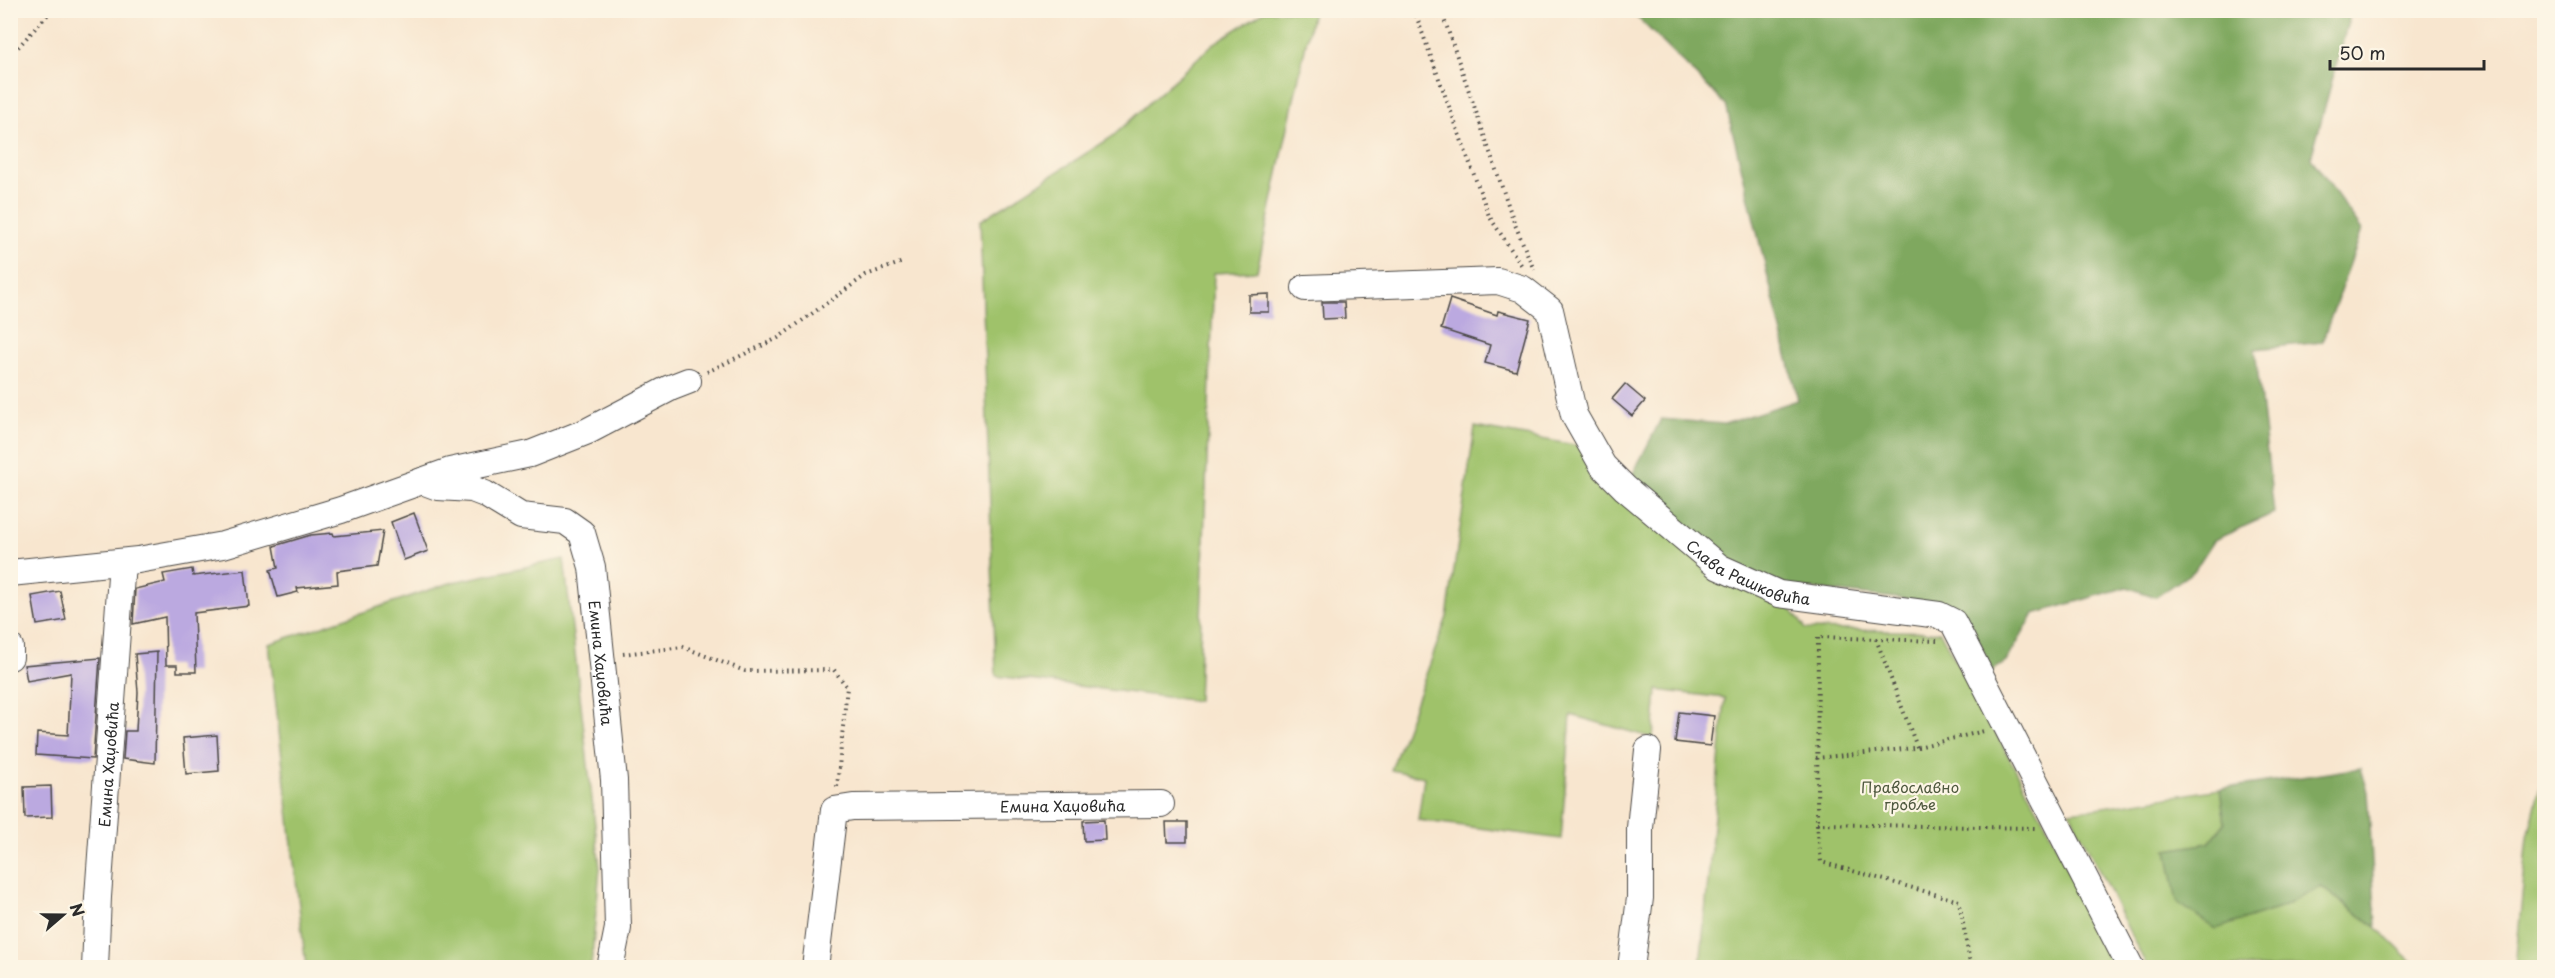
<svg xmlns="http://www.w3.org/2000/svg" width="2555" height="978" viewBox="0 0 2555 978" font-family="'Playpen Sans',sans-serif">
<style>
.green{fill:#9fc26b;stroke:#65764b;stroke-width:1.5}
.forest{fill:#7fa85f;stroke:#556a45;stroke-width:1.5}
.building{fill:#bba9e0}
.lines{fill:none;stroke-linecap:round;stroke-linejoin:round}
.minor-casing{stroke:#4a4744;stroke-width:28}
.path{stroke:#4a4744;stroke-width:4;stroke-dasharray:1.5 4.5;stroke-linecap:butt}
.minor{stroke:#fff;stroke-width:26}
.labels{text-anchor:middle;dominant-baseline:central;stroke-width:4.5;stroke-linejoin:round;paint-order:stroke}
.street-label{font-size:15px;fill:#2b2b2b;stroke:#fcf5e5}
.park-label{font-size:15px;fill:#4e583e;stroke:#fcf5e5}
</style>
<rect width="100%" height="100%" fill="#fcf5e5"/>
<filter id="ink" filterUnits="userSpaceOnUse"><feTurbulence type="fractalNoise" baseFrequency=".0167" numOctaves="2"/><feDisplacementMap in="SourceGraphic" scale="12" xChannelSelector="R" yChannelSelector="G"/><feConvolveMatrix kernelMatrix="1 2 1 2 8 2 1 2 1" color-interpolation-filters="sRGB"/></filter>
<filter id="wash" filterUnits="userSpaceOnUse"><feTurbulence type="fractalNoise" baseFrequency=".008" numOctaves="4" result="noise"/><feDisplacementMap in="SourceGraphic" scale="24" xChannelSelector="R" yChannelSelector="G"/><feGaussianBlur stdDeviation="1.35" result="paint"/><feColorMatrix in="noise" values="0 0 0 0 0 0 0 0 0 0 0 0 0 0 0 0 0 1.4 0 .05"/><feComposite in="paint" operator="in"/></filter>
<g filter="url(#wash)">
<rect width="100%" height="100%" fill="#f8e6cf"/>
<path class="green" d="M1265,11H1313L1257,271L1214,273L1198,701L996,676L980,221L1112,137L1213,44Z
M1475,427L1591,448L1779,594L1806,629L1940,632L2048,828L2113,967H1700L1725,698L1657,690L1653,738L1571,715L1561,839L1418,820L1424,777L1391,770L1447,617Z
M564,559L600,868L591,967H306L269,644L453,582Z
M2544,771V967H2515L2528,837Z
M2220,789L2225,823L2209,843L2167,850L2280,908L2321,887L2376,927L2417,967H2147L2070,812Z"/>
<path class="forest" d="M1631,11H2351L2311,158L2362,230L2322,342L2255,349L2274,513L2214,540L2194,571L2156,597L2127,587L2034,614L2006,662L1992,671L1972,625L1953,604L1782,586L1729,563L1629,481L1661,419L1724,424L1798,400L1726,105Z
M2361,768L2368,792L2376,927L2321,887L2280,908L2216,929L2177,902L2167,850L2209,843L2225,823L2220,789Z"/>
<g id="blocks">
<path class="building" d="M1269,294V312H1249V295Z
M1450,299L1497,315L1498,311L1530,319L1516,371L1485,363L1490,345L1441,329Z
M1322,302H1344L1345,318L1323,319Z
M1625,384L1645,401L1632,416L1612,399Z
M414,513L428,551L404,560L391,522Z
M383,531L377,566L337,571L338,584L297,588L298,592L278,597L270,570L278,568L274,546L311,535L333,533L334,536Z
M192,569L193,576L245,570L249,606L194,613L196,672H177V665H166L165,617L133,624L135,589L165,582L163,574Z
M60,591L66,620L37,625L32,596Z
M157,652L155,763L123,759L125,731H136L138,692L135,654Z
M100,658L93,759L36,755L37,733L68,735L71,673L27,681L24,665Z
M1679,712L1714,716L1710,746L1675,742Z
M217,735L219,771L186,774L183,738Z
M51,786L52,817L25,818L24,787Z
M1104,820L1105,840L1084,841L1083,821Z
M1166,822H1187V842H1167Z"/>
</g>
</g>
<g filter="url(#ink)">
<use href="#blocks" fill-opacity="0" stroke="#4a4744" stroke-width="1.5"/>
<g class="lines">
<defs>
<g id="minor">
<path id="s1" d="M1305,288L1498,281L1523,289L1550,310L1574,415L1603,466L1625,488L1719,567L1779,594L1939,615L1953,622L2131,968"/>
<path id="s2" d="M422,481L438,487L472,489L485,494L521,516L565,521L582,533L592,567L614,780L618,928L610,968"/>
<path d="M10,573L138,560L223,545L341,510L450,471L530,454L588,431L670,388L688,381"/>
<path d="M10,647V657"/>
<path id="s3" d="M95,968L98,897L122,562"/>
<path id="s4" d="M815,968L834,810L853,807L1161,804"/>
<path d="M1631,968L1640,898V828L1648,750"/>
</g>
</defs>
<use href="#minor" class="minor-casing"/>
<path class="path" d="M1414,10L1489,216L1522,266
M1441,10L1514,222L1534,270
M10,56L52,10
M707,372L778,338L866,275L903,262
M1876,639L1917,747
M1937,641L1818,637L1817,824L1821,862L1959,901L1971,968
M623,654L683,647L745,671L834,670L847,687L837,787
M1816,758L1914,748L1984,731
M1817,824L2035,828"/>
<use href="#minor" class="minor"/>
</g>
</g>
<g class="labels">
<g class="street-label">
<text stroke="none"><textPath href="#s1" startOffset="603">Слава Рашковића</textPath></text>
<text stroke="none"><textPath href="#s2" startOffset="304">Емина Хаџовића</textPath></text>
<text stroke="none"><textPath href="#s3" startOffset="204">Емина Хаџовића</textPath></text>
<text stroke="none"><textPath href="#s4" startOffset="388">Емина Хаџовића</textPath></text>
</g>
<g class="park-label">
<text x="1910" y="786">Православно<tspan x="1910" dy="17">гробље</tspan></text>
</g>
</g>
<rect width="2555" height="978" fill="none" stroke="#fcf5e5" stroke-width="36"/>
<g transform="translate(63 915) rotate(70)" stroke="#fcf5e5" stroke-width="4.5" paint-order="stroke">
<path d="M0-4.5L10 22L0 15L-10 22Z" fill="#2b2b2b"/>
<text y="-9" font-size="16" font-weight="bold" text-anchor="middle" fill="#2b2b2b">N</text>
</g>
<path d="M2330 60v9h154v-9" fill="none" stroke="#2b2b2b" stroke-width="3"/>
<text x="2339" y="60" font-size="18" fill="#2b2b2b" stroke="#fcf5e5" stroke-width="4.5" paint-order="stroke">50 m</text>
</svg>
